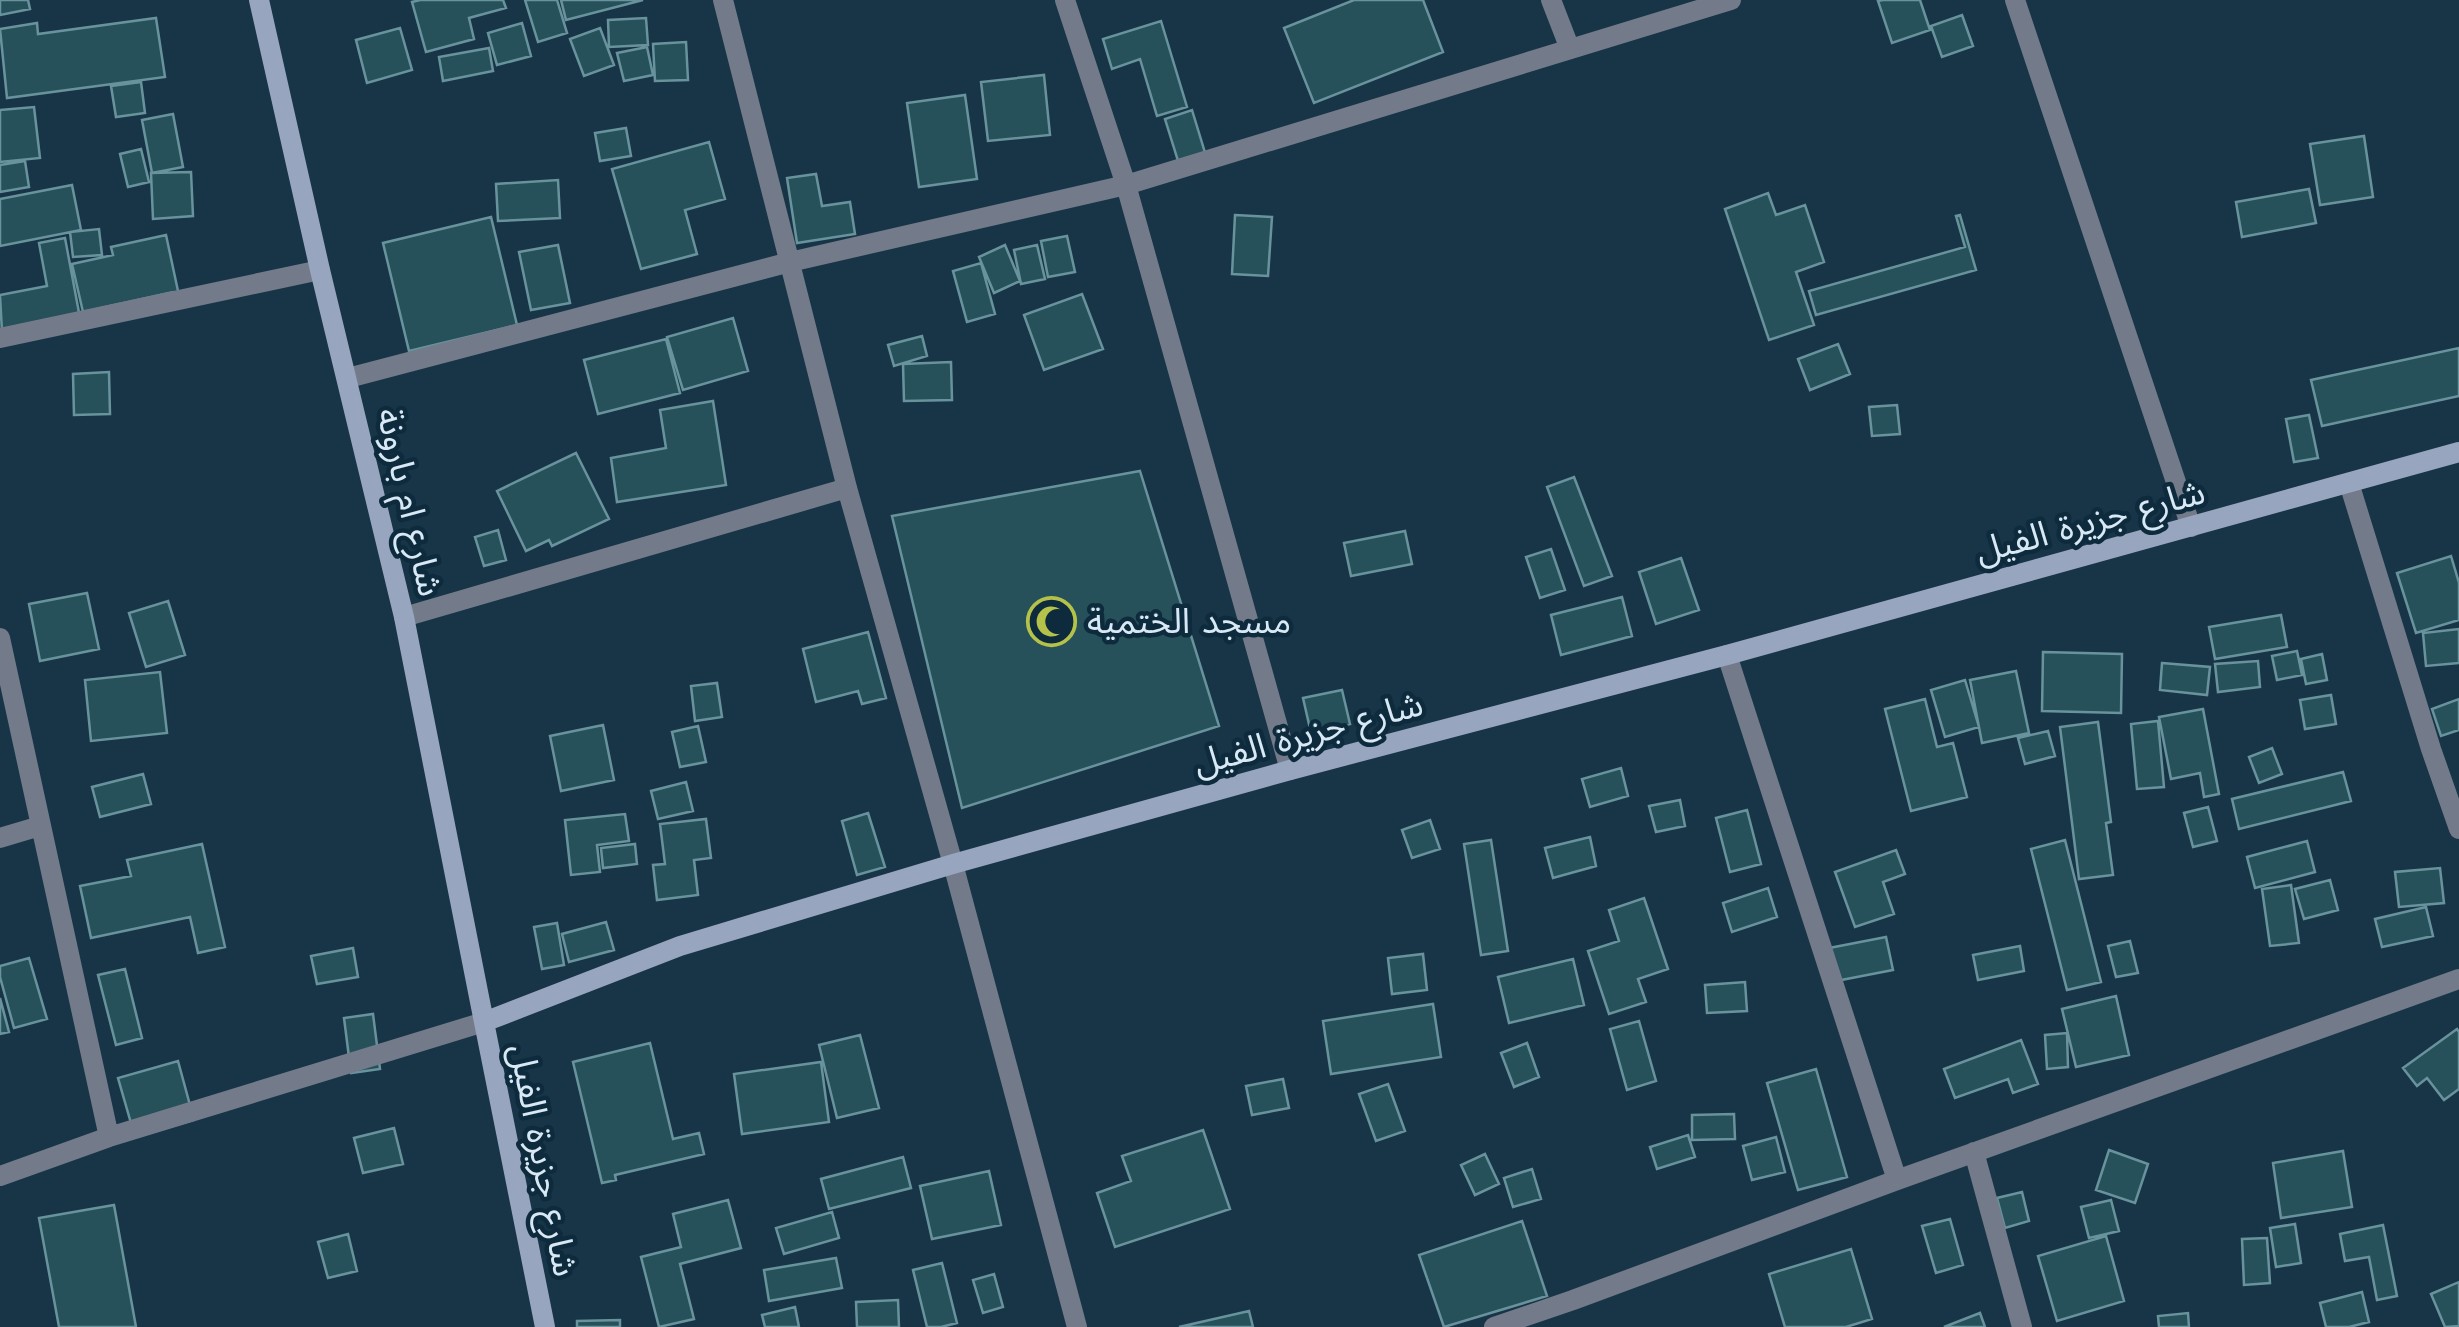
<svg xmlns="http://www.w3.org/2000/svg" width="2459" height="1327" viewBox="0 0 2459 1327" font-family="'Work Sans','Noto Sans Arabic',sans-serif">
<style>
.building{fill:#26505a;stroke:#68939d;stroke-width:2.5}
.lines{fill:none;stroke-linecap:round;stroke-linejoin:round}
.street{stroke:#737b8b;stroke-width:20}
.secondary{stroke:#98a5be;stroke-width:20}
.labels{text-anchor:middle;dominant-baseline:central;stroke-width:9;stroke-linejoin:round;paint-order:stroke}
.street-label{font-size:35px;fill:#d8e9f5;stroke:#0d2b3d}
.poi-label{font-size:35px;fill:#d8e9f5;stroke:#0d2b3d;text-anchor:start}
</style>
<rect width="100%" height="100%" fill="#183548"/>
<path class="building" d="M0,0H28L30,9L0,15Z
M420,0H503L506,8L469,18L474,39L426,52L412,2Z
M525,0H557L567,33L538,42Z
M561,0H643L566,20Z
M1354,0H1423L1443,52L1314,103L1284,28Z
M1883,0H1920L1930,30L1892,43L1878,1Z
M1962,15L1973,46L1942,57L1931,26Z
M156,18L165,77L7,98L0,29L37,23L38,34Z
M646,18L648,45L609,47L608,20Z
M1161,21L1187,107L1157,116L1140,59L1112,69L1103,39Z
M522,23L531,56L497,65L488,33Z
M400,28L412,70L367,83L356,40Z
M600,28L614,65L584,76L570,39Z
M686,42L688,80L655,81L653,44Z
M647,47L653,75L624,81L617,53Z
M489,48L493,71L443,81L439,57Z
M1044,75L1050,135L988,141L981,82Z
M141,82L145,113L116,117L111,86Z
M965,95L977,179L919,187L907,103Z
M34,107L40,158L0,162V110Z
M1192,110L1206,156L1179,164L1165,119Z
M173,114L183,167L152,173L142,120Z
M626,128L631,156L600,161L595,133Z
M2364,136L2373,197L2320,205L2310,144Z
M709,142L725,199L685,210L697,254L641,269L612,169Z
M141,149L149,182L128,187L120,154Z
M25,161L29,187L0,192V165Z
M191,172L193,216L153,219L151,173Z
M816,174L822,206L850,202L855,234L797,243L787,178Z
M558,180L560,218L498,221L496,184Z
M72,185L81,230L0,246V199Z
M2309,189L2316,223L2242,237L2236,202Z
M1768,193L1776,215L1805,205L1824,262L1796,272L1814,325L1769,340L1725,209Z
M1235,215L1272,217L1268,276L1232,274Z
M1960,215L1976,270L1816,315L1809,291L1965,247L1956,216Z
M491,217L517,325L409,351L383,243Z
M99,229L102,255L73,257L70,232Z
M166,235L178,291L83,312L72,264L113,255L111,247Z
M1067,236L1075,272L1048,277L1041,241Z
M65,238L80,318L2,332L0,295L47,286L39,243Z
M558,245L570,303L531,310L519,252Z
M1005,245L1020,281L994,293L979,257Z
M1037,245L1045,279L1021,284L1014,250Z
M981,263L995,314L967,322L953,271Z
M1082,294L1103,349L1044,370L1024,315Z
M733,318L748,371L683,390L667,337Z
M922,336L927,356L894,366L888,345Z
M666,339L680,393L598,414L584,360Z
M1838,344L1850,374L1810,390L1798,359Z
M2459,348V396L2322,426L2311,380Z
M951,362L952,400L904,401L903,364Z
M109,372L110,414L74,415L73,374Z
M713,401L726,485L617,502L611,458L666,448L660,410Z
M1897,405L1900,434L1872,436L1869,407Z
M2309,415L2318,458L2294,462L2286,419Z
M576,453L609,519L552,546L549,540L526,551L497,491Z
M1140,471L1219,726L962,808L892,516Z
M1574,477L1612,576L1584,586L1547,487Z
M498,530L506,560L484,566L475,537Z
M1405,531L1412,564L1351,576L1344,543Z
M1551,549L1565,590L1540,598L1526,557Z
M2451,556L2459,583V620L2416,633L2397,573Z
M1681,558L1699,610L1656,624L1639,572Z
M87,593L99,649L40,661L29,604Z
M1622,597L1632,636L1561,655L1551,615Z
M168,601L185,655L146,667L129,613Z
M2281,615L2287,647L2215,659L2209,627Z
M2459,629V663L2426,666L2423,633Z
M868,632L886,698L862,704L858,691L816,702L803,649Z
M2297,651L2302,675L2277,680L2272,656Z
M2043,652L2122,654L2121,713L2042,711Z
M2322,654L2327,680L2306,684L2301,659Z
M2258,661L2260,687L2218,692L2215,664Z
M2162,663L2210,667L2207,695L2160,690Z
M2016,671L2029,733L1982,743L1970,680Z
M160,672L167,733L91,741L85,680Z
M1965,680L1979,727L1945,737L1931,690Z
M717,683L722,717L695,721L691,686Z
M1342,690L1350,724L1311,733L1303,698Z
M2331,695L2336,724L2305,729L2300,700Z
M1925,699L1937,747L1953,743L1967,797L1911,811L1885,709Z
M2459,699V730L2441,736L2432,709Z
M2203,709L2219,794L2204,797L2200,773L2171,779L2159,717Z
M2158,721L2164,787L2137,789L2131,724Z
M2098,722L2111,822L2106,823L2113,875L2079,879L2060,727Z
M603,725L614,780L561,791L550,736Z
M698,726L706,762L680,767L672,732Z
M2048,731L2055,756L2025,764L2018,738Z
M2272,748L2282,774L2259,783L2249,757Z
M1621,768L1628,796L1590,807L1582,779Z
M2343,772L2351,801L2239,829L2232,799Z
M143,774L151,804L100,817L92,787Z
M686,782L693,811L658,819L651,791Z
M1680,800L1685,826L1656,832L1649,806Z
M2208,807L2217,841L2193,847L2184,813Z
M1747,810L1761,864L1730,872L1716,818Z
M868,813L885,867L857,875L842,821Z
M625,814L629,841L597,845L600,872L571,875L565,820Z
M706,819L711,858L694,860L698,895L657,900L653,865L665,864L660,824Z
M1430,820L1440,849L1412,858L1402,830Z
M1590,837L1596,866L1553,878L1545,848Z
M1491,840L1508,951L1481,955L1464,844Z
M2065,840L2101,982L2067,990L2031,849Z
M2307,841L2315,872L2255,888L2247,857Z
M202,844L225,947L198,953L190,917L91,938L80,886L131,876L127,860Z
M635,844L637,864L603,868L601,848Z
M1896,850L1905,874L1883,882L1894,914L1855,927L1835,872Z
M2440,868L2444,903L2399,907L2395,872Z
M2330,880L2338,910L2304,919L2295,889Z
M2291,885L2299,943L2270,946L2262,889Z
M1768,888L1777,917L1732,932L1723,903Z
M1644,898L1668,969L1638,979L1646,1002L1609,1014L1588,951L1619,941L1609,910Z
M2426,907L2433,936L2382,947L2375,919Z
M606,922L614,950L569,962L562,934Z
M557,923L564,965L542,969L534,927Z
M1886,937L1893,970L1831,982L1824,949Z
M2130,941L2138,973L2116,977L2108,946Z
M2020,946L2024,971L1978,980L1973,955Z
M353,948L358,977L317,984L311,956Z
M1423,954L1427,990L1392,994L1388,958Z
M29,958L47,1019L14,1028L0,977V966Z
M1573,959L1584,1005L1509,1023L1498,977Z
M125,969L142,1038L116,1045L98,975Z
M1745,982L1747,1011L1707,1013L1705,985Z
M2116,996L2129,1055L2076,1067L2062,1009Z
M0,998L9,1032L0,1034Z
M1433,1004L1441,1057L1331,1074L1323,1021Z
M373,1014L380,1069L351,1073L344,1018Z
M1639,1021L1656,1081L1627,1090L1610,1029Z
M2457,1029L2459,1032V1089L2444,1100L2427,1078L2417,1086L2403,1068Z
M2067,1033L2068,1067L2047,1069L2045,1035Z
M860,1035L879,1108L837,1118L819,1045Z
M2021,1040L2038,1084L2013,1093L2008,1079L1955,1098L1944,1069Z
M650,1043L673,1139L699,1133L704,1154L615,1175L616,1180L602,1183L573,1062Z
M1527,1043L1539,1077L1514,1087L1501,1053Z
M178,1061L194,1120L135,1137L118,1078Z
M821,1062L829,1122L742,1134L734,1074Z
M1816,1069L1847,1177L1798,1190L1767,1083Z
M1283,1079L1289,1108L1252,1115L1246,1086Z
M1388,1084L1405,1131L1376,1141L1359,1094Z
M1734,1114L1735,1139L1692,1140V1115Z
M394,1128L403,1164L363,1173L354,1138Z
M1203,1130L1230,1209L1115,1247L1097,1193L1131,1181L1122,1156Z
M1688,1135L1695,1157L1657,1169L1650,1147Z
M1776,1137L1785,1172L1752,1180L1743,1146Z
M2109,1150L2148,1164L2135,1203L2096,1190Z
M2343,1151L2352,1207L2281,1218L2273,1163Z
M1485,1154L1499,1184L1475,1195L1461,1165Z
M903,1157L911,1188L829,1209L821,1179Z
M1532,1169L1541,1199L1513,1207L1504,1178Z
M989,1171L1001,1225L932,1239L920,1186Z
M2022,1192L2029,1221L2005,1228L1997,1198Z
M728,1200L741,1248L680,1264L694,1319L659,1327L641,1257L681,1247L673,1214Z
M2111,1200L2119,1231L2089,1238L2081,1207Z
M114,1205L136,1327H59L39,1218Z
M832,1212L839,1238L784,1254L776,1228Z
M1950,1219L1963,1265L1936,1273L1922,1226Z
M1522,1221L1547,1296L1444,1327L1419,1255Z
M2295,1224L2301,1263L2276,1267L2270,1228Z
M2383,1225L2397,1296L2377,1300L2369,1257L2345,1261L2340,1234Z
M348,1234L357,1271L328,1278L318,1242Z
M2106,1236L2124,1301L2057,1321L2038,1256Z
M2267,1238L2270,1283L2244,1285L2242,1239Z
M1851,1249L1872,1319L1846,1327H1785L1769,1274Z
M836,1258L842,1288L769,1301L764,1270Z
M942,1263L957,1323L941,1327H927L913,1270Z
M994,1274L1003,1307L983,1313L973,1280Z
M2459,1282V1326L2445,1327L2431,1294Z
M2362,1292L2369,1322L2349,1327H2326L2320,1303Z
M898,1300L899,1327H857L856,1302Z
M795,1307L799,1327H765L762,1315Z
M1249,1311L1253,1327H1179Z
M1980,1313L1985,1327H1944Z
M2188,1313L2189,1327H2159L2158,1316Z
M620,1320V1327H577V1321Z"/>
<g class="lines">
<path class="street" d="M723,0L847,488L953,864L1077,1327
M1065,0L1126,185L1290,770
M1551,0L1570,49
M2015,0L2191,527
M0,338L320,270
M348,378L790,262L1126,185L1731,0
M2349,483L2431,749L2459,829
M404,617L847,488
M0,638L109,1137
M1727,655L1897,1180
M0,838L40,826
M1974,1152L2022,1327
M0,1176L109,1137L484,1022
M1494,1327L1573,1300L1897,1180L2459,979"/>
<path class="secondary" d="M259,0L320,270L404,617L484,1022
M545,1327L484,1022L680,946L953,864L1290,770L1727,655L2459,452"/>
</g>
<defs>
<symbol id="mosque-ring" viewBox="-11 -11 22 22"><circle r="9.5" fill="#0d2b3d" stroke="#b5c24a" stroke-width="1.5"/><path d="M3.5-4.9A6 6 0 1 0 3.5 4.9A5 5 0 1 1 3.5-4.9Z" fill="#b5c24a"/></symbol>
</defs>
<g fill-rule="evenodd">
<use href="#mosque-ring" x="1024" y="594" width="55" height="55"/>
</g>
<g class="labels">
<g class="street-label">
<text transform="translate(410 502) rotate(77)">شارع ام بارونة</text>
<text transform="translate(2090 521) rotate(-15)">شارع جزيرة الفيل</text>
<text transform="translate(1308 733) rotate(-15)">شارع جزيرة الفيل</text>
<text transform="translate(544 1160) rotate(79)">شارع جزيرة الفيل</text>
</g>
<g class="poi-label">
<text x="1087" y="621">مسجد الختمية</text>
</g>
</g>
</svg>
